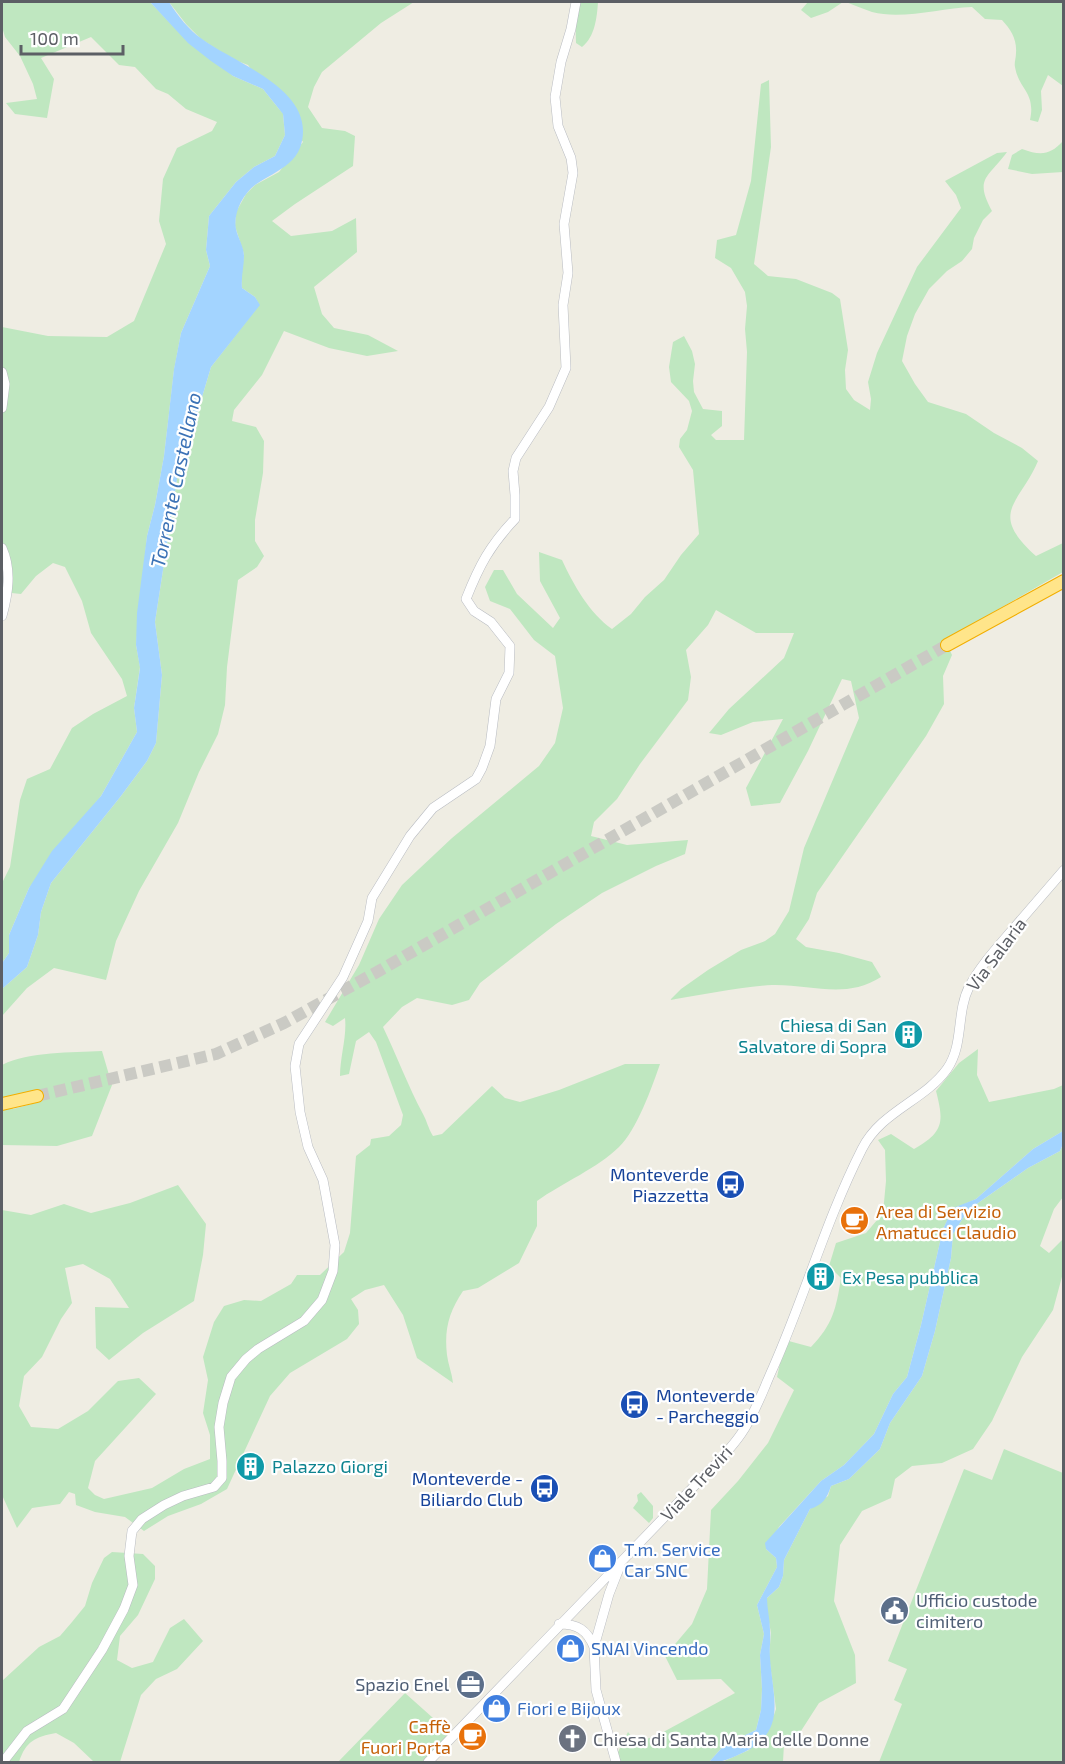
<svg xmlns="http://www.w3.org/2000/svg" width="1065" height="1764" viewBox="0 0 1065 1764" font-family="'Exo 2',sans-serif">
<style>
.green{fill:#bfe7c0;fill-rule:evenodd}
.water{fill:#a3d4ff}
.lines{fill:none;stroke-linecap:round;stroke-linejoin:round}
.highway-tunnel{stroke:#cacac4;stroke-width:12;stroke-dasharray:12 6;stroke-linecap:butt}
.secondary-casing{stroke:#b9bcc2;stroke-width:10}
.highway-casing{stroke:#f2ae00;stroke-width:14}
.secondary{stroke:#fff;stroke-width:9}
.highway{stroke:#ffe58a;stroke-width:12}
.labels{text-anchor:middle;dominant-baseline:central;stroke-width:4.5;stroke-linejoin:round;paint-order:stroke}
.street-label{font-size:18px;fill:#5c5f65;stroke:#fff}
.culture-label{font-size:18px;fill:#0d838f;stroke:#fff;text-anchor:start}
.transit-label{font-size:18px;fill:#164399;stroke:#fff;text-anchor:end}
.food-label{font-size:18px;fill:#c56008;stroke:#fff;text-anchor:start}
.shop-label{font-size:18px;fill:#366cbe;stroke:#fff;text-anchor:start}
.service-label{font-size:18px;fill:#4e5e75;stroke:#fff;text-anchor:start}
.worship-label{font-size:18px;fill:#5b616d;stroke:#fff;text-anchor:start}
.water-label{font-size:20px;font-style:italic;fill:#3c73b6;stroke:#fff}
</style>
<rect width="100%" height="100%" fill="#efede3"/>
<path class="green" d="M2,2H150L171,24L233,76L263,89L283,114L285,135L275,156L254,167L236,182L209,216L206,250L210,266L181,333L174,370L164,456L155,505L147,536L136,645L140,667L134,708L137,732L101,796L29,888L9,935V953L2,963V883L10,867L20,800L27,779L50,769L72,728L93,714L127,696L122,679L91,633L82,601L65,567L53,563L36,576L21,594L2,592V327L48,336L107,337L134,321L166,244L159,221L163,179L177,148L212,131L217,122L186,109L168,94L156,89L135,67L119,65L91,37L41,58L54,79L47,118L15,114L6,103L37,99L33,84L20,56L5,37L2,27Z
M169,2H414L381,23L322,72L314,87L308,107L322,128L345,131L355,136L353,166L295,204L272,221L291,236L332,231L356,218L357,252L314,287L322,314L334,328L368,335L398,351L367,356L329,348L284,331L262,375L234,410L232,421L256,427L264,441L263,473L255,520V541L264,556L257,567L238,580L227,667L225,705L218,734L199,772L178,823L139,891L116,941L106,980L54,968L27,988L2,1016V989L27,967L38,935L41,912L51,883L121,796L147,761L156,743L162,675L155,622L177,479L186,440L194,424L211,367L259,305L255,297L242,288L241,276L244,254L235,226L236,212L246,194L255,185L279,172L303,142L248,65L232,59L201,39L186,24Z
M575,2H598C597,17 595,37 582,47L576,43Z
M808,2H843L828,12L811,18L801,10Z
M846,2H1063V86L1048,75L1041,91L1042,110L1038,122L1030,120C1036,92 1019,90 1015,67C1014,63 1016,58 1016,53C1017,39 1011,30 1002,20L985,19L972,7C941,8 902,20 872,12C863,9 854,5 846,2Z
M769,80L771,147L754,264L768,276L796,279L832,293L840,299L848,350L845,370L846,389L854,400L870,410L871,399L868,382L877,353L917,267L961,208L956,195L945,181L997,153L1007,152C988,178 974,178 992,211L983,220L974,238L972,249L962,261L947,271L929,289L915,314L907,336L902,361L915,384L928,402L966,414L994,433L1022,448L1038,461C1020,504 987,512 1036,556L1063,543V572L945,640L952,655L943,676L944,704L926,736L817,893L809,919L796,939L806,947L839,953L872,962L881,977C845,1000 811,984 772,985C739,987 703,995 670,1000L681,989L708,970L741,950L765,941L775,934L789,911L804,848L859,718L851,681L842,679L808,751L780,803L751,806L746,788L783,719L753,722L721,735L709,733L729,709L784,658L794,633H756L716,610L708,625L686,650L691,677L688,700L640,764L617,799L594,822L591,836L627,845L688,840L685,854L656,866L602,893L556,924L480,983L469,1000L452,1005L417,998L402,1007L383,1027C397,1056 408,1086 423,1114C427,1121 428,1128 433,1136L442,1134L492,1086L505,1098L520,1102L559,1090L625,1064H660C652,1087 637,1130 619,1147C598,1168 562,1183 537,1201V1226L519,1263L478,1288L463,1291C449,1312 444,1329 447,1355C448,1364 452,1373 453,1383L417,1358L403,1315L384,1285L365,1290L351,1299L358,1310L359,1324L347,1339L290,1373L270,1396L227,1489L201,1504L168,1516L144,1531L125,1517L95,1512L76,1505L75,1494L69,1492L60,1504L32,1508L17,1528L2,1495V1210L31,1215L64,1204L91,1213L130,1203L178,1185L206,1224L203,1255L194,1301L143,1333L109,1360L96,1348L95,1307L129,1308L110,1279L83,1264L65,1268L72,1303L61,1319L42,1357L24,1376L19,1406L31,1427L58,1429L88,1411L118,1381L139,1378L156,1394L95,1461L88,1488L95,1495L104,1499L152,1488L184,1469L210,1459V1435L203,1413L208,1380L203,1357L214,1322L224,1306L244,1300L261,1301L291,1284L297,1275H320L344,1252L350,1233L356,1156L370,1145L371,1139L389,1136L401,1125L403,1115L376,1042L369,1032L356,1041L349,1074L340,1076C340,1056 347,1037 345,1018L333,1026L325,1022L359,965L379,919L402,885L452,838L539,766L555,743L563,708L555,656L534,640L510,609L490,601L485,587L494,570H503L517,594L553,628L560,618L540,581L539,552L562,560C573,584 590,614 612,629L631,614L645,597L664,580L681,555L699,534L693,470L679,447L680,439L687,430L692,411L689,401L671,382L669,367L673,342L684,336L692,351L695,364L693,381L694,392L703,409L722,411V426L711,435L716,440H744L747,352L745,329L747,306L745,292L731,268L715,258L717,240L736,235L751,181L761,84Z
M1063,141V172L1032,174L1008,169L1012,155L1022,149C1041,156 1050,155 1063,141Z
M978,1049L977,1075L989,1102L1054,1089L1063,1085V1131L1033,1149L976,1199L953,1209L943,1229L921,1325L907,1377L893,1394L874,1434L844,1465L821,1481L779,1527L766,1549L776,1558L777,1567L757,1605L764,1634L760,1655L762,1689L761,1710L756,1730L741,1737L729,1740L709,1762H613L628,1732L636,1742L656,1736L735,1693L721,1679L677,1680L665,1656L692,1624L707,1589L711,1510L738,1481L768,1443L794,1390L777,1377L785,1340L811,1347C833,1324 836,1309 841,1278L829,1266L836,1243L866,1233L883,1213L886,1181L885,1150L878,1140L891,1134L914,1149C944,1132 944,1122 936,1091L959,1063Z
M102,1051L112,1085L92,1136L57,1146L2,1145V1065C29,1051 72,1053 102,1051ZM41,1097L39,1102L13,1109L11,1099Z
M1063,1144V1197L1054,1209L1040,1246L1049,1253L1063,1239V1273L1053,1310L1022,1357L992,1421L973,1449L942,1463L912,1466L895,1479L891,1498L862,1511L840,1545L834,1601L855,1655L856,1683L819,1703L801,1731L784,1744L783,1762H722L749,1750L774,1715L776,1709L769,1656L771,1633L767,1611V1598L779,1587L783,1576L784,1560L810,1509L828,1496L831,1486L849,1479L880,1449L890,1423L922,1376L935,1331L951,1258L953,1234L968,1210L1028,1168L1060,1151Z
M1004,1449L1063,1473V1762H879L902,1704L894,1700L907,1669L888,1661L964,1469L992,1480Z
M641,1492L653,1506V1518L649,1523L633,1508L638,1501L637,1495Z
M112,1552L143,1554L155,1566V1579L138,1615L120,1636L117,1660L132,1668L153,1662L170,1628L184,1619L203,1641L177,1669L156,1679L141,1695L120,1762L93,1761L74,1743L56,1733C35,1737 26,1741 19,1762H2V1681L39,1647L60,1636L72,1622L85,1606L92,1583L104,1558Z
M405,1693L451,1734L423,1762H338Z"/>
<path class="water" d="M150,2H169C178,16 189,30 202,39C233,62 303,85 303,131C303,143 299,155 289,163C279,172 266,177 255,185C242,195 233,214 236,229C238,238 244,247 244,256C244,267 241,276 242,288L255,297L260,305L211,367L194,424L186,440L177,479L155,622L162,675L156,743L147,761L121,796L51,883L41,912L38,935L27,967L2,989V963L9,953V935L29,888L52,851L101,796L137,732L134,708L140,668L136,645L137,613L147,536L155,505L164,456L174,369L181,333L210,266L206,250L209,216L236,182L254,167L275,156L285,135L283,114L263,89L233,76L211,61L188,43Z
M1063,1131V1144L1060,1151L1028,1168L968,1210L953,1234L951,1258L935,1331L922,1376L890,1423L880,1449L849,1479L831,1486C827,1499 822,1505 810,1509L784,1560L783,1576L779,1587L767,1598C767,1609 770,1619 770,1630C771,1640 769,1649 770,1658C773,1700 788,1733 740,1754C729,1759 721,1763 709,1762L729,1740L741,1737L756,1730L761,1710L762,1689L760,1655L764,1634L757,1605L777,1567L776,1558L766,1549L765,1543L821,1481L844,1465L874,1434L893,1394L907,1377L921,1325L943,1229L953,1208L976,1199L1033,1149Z"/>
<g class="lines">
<path class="highway-tunnel" d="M37,1096L216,1054L284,1023L377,972L947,645"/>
<defs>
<path id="secondary" d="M2,372L5,384L2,408
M2,548C12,570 8,594 2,616
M559,1624C578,1624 587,1630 594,1647
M3,1762L27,1731L63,1709L102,1650L124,1609L133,1585L129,1556L132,1531L142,1519L164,1505L183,1496L214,1487L222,1478V1461L219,1427L223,1403L231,1377L246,1359L258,1349L304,1321L322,1300L333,1271L335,1245L323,1180L308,1147L300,1112L295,1066L299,1044L343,977L368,921L372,898L410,836L433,808L476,779L482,768L490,746L496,699L509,673L510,646L491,622L474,611L466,599C479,566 490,545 515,519V495L513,471L516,458L549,407L566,368L563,305L568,273L564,224L573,173L571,158L558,126L555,97L561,62L571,29L576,2
M428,1762L702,1478C716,1464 730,1450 741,1434C755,1414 763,1390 773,1368C805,1296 826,1220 862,1149C881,1111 924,1101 947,1069C964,1045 956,1013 969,987C979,968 994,951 1007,936C1026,914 1045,892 1064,870
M616,1762L596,1690L594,1647L609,1594L620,1566"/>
<path id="highway" d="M947,645L1064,581
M2,1104L37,1096"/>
</defs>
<use href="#secondary" class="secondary-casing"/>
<use href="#highway" class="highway-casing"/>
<use href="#secondary" class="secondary"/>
<use href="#highway" class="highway"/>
</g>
<defs>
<symbol id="building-disc" viewBox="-11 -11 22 22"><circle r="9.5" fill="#0f9aa8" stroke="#fff"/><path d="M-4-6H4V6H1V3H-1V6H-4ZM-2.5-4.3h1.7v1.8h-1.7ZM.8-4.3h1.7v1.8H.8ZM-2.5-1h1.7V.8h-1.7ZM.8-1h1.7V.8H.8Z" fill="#fff"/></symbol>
<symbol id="bus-disc" viewBox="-11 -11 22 22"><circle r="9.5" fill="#1a4fb4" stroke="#fff"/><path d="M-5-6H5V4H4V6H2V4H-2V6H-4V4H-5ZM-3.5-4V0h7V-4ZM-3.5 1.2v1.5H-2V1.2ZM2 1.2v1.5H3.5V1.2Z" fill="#fff"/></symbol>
<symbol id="cafe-disc" viewBox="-11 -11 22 22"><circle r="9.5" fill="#e8710a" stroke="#fff"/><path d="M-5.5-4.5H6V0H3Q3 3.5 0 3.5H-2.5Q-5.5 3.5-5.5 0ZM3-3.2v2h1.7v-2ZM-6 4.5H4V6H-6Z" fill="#fff"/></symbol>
<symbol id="shop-disc" viewBox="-11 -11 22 22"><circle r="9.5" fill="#3f7fe0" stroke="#fff"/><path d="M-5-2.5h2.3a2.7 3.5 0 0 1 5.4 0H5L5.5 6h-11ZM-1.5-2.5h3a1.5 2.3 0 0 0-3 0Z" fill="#fff"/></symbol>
<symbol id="civic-disc" viewBox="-11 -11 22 22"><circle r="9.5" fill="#5c6f8a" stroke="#fff"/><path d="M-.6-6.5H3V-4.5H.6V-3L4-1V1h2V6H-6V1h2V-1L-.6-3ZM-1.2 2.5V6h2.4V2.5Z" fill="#fff"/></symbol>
<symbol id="office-disc" viewBox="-11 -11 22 22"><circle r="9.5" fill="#5c6f8a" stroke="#fff"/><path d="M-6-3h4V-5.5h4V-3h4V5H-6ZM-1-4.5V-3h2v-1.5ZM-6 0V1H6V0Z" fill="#fff"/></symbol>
<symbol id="church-disc" viewBox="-11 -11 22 22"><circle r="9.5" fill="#6b7280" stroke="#fff"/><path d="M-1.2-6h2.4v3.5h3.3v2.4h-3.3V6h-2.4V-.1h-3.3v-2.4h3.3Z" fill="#fff"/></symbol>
</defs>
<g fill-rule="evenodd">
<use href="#building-disc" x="892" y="1018" width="33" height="33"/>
<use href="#bus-disc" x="714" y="1168" width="33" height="33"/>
<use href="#cafe-disc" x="838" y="1204" width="33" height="33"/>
<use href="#building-disc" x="804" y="1260" width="33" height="33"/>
<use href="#bus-disc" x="618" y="1388" width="33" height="33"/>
<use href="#building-disc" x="234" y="1450" width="33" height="33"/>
<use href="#bus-disc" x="528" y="1472" width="33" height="33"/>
<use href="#shop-disc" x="586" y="1542" width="33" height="33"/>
<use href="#civic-disc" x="878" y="1594" width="33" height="33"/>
<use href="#shop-disc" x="554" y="1632" width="33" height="33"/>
<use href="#office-disc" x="454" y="1668" width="33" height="33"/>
<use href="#shop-disc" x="480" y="1692" width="33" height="33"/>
<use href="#cafe-disc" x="456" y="1720" width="33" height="33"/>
<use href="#church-disc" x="556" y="1722" width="33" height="33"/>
</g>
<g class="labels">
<g class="street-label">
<text transform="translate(996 954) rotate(-53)">Via Salaria</text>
<text transform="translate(696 1483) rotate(-47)">Viale Treviri</text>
</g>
<g class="culture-label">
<text x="887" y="1025" text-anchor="end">Chiesa di San<tspan x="887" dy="21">Salvatore di Sopra</tspan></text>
<text x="842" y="1277">Ex Pesa pubblica</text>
<text x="272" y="1466">Palazzo Giorgi</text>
</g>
<g class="transit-label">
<text x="709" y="1174">Monteverde<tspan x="709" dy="21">Piazzetta</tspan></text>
<text x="656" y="1395" text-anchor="start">Monteverde<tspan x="656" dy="21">- Parcheggio</tspan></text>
<text x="523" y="1478">Monteverde -<tspan x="523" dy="21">Biliardo Club</tspan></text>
</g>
<g class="food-label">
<text x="876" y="1211">Area di Servizio<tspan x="876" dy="21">Amatucci Claudio</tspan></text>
<text x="451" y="1726" text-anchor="end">Caffè<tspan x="451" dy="21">Fuori Porta</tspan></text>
</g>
<g class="shop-label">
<text x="624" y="1549">T.m. Service<tspan x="624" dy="21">Car SNC</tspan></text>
<text x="591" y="1648">SNAI Vincendo</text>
<text x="517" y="1708">Fiori e Bijoux</text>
</g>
<g class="service-label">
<text x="916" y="1600">Ufficio custode<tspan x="916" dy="21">cimitero</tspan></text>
<text x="449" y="1684" text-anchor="end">Spazio Enel</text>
</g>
<g class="worship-label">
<text x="593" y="1739">Chiesa di Santa Maria delle Donne</text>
</g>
<g class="water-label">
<text transform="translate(175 480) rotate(-78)">Torrente Castellano</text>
</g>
</g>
<rect width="1065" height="1764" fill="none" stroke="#5c5f65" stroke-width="6"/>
<path d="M21 45v9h102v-9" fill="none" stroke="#5c5f65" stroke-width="3"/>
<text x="30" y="45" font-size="18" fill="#5c5f65" stroke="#ffffff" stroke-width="4.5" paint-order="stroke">100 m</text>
</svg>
